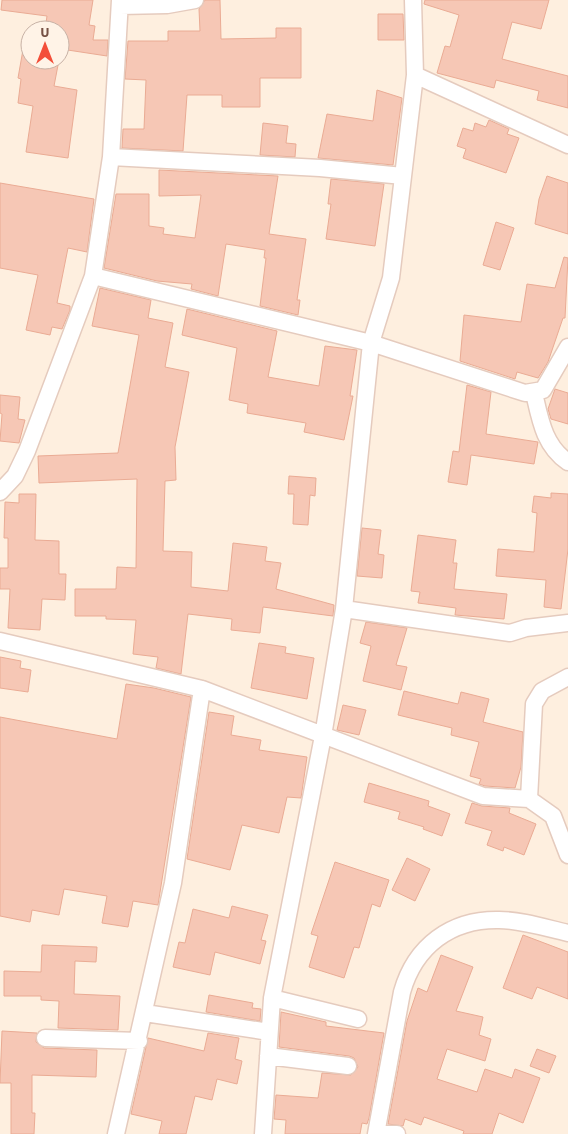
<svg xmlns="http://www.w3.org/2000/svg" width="568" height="1134" viewBox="0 0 568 1134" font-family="'Source Sans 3',sans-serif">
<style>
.building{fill:#f6c7b5;stroke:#eaab94}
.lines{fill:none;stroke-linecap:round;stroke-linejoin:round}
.street-casing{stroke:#e5cbbe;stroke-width:19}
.street{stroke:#fff;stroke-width:16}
</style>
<rect width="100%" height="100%" fill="#feefdf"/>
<path class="building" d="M2,0H93L89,25L95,26L93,40H108L107,56L61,49L60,53V30H45L47,16L1,10Z
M205,0H220L221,39L276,38V28H301V78H260V107H222V95H187L183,151L122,148L123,129H144L146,80L125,79L128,41H168V31H200L199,9Z
M425,0H549L541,29L512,22L502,59L568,76V108L537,100L539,91L496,80L494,88L437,73L445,46L450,47L459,15L424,4Z
M378,14H403L404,40H378Z
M24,44L30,46V60H59L54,86L77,90L68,158L26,152L33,106L18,103L21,79L18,78Z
M377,90L402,98L393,165L318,158L327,114L373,121Z
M489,120L509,129L507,134L519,138L506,173L463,158L466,149L457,146L463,128L473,131L475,123L486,127Z
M263,123L288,126L286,143L296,144L295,157L260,155Z
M159,170L278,176L269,234L306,239L297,300H300L298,315L260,306L266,258H264L265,250L226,244L218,296L191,289L192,284L157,281L104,268L116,194H149V226L164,228L163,234L195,238L201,195L159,196Z
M547,176L568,183V234L535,224L539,199Z
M331,179L384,184L375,246L326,239L331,204H328Z
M0,183L94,199L87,252L68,248L57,303L70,306V310L62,329L52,327L50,335L26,330L38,275L0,268Z
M496,222L514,228L500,270L483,265Z
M564,257L568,258L565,318H563L548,362L538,378L517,372L515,379L460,361L464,315L521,322L527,284L555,288Z
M100,288L151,300L148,318L173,323L165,367L189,372L175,447L176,480L165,481L163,551L192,552L191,587L228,591L233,543L267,547L265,561L281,563L276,589L334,605L333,616L263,607L260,633L231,630L232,619L188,614L181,674L156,668L158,657L133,654L136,620L106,619V616H75V589H116L117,567L136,568L137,479L39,483L38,456L118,453L139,335L92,326Z
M187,309L277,331L268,377L319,386L325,346L357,350L350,396H353L344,440L304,432L306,423L247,413L248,404L229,400L237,348L182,335Z
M467,385L491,392L486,434L538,442L534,464L471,455L467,485L448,482L453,451L459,452Z
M555,389L568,393V424L551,419L548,409Z
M0,395L20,397L18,419L25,420L19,443L0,441L2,414L0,413Z
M289,476L316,478L315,496L310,495L308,525L293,524L294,494H288Z
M551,493L568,494V549L561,609L544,607L546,580L496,576L498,549L534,552L537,513L532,512L534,496L551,498Z
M19,494H36L35,540L59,541V574H66L65,600L42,599L40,630L8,628L10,589H0V568H8V538H4L5,502L19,503Z
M362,528L381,530L378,554L384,555L382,578L357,576Z
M418,535L456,540L453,563H457L454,589L507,594L504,619L455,615L456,608L418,603L420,592L411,591Z
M366,622L407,628L396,665L407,667L401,690L363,681L371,646L360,643Z
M259,643L286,647L285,653L314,658L307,699L251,688Z
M0,657L21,661L20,668L31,670L28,692L0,688Z
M126,684L154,688L191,697L158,905L133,901L128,927L102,923L107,896L64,889L59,915L32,910L30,922L0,916V717L117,739Z
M404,691L458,704L461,692L489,699L483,722L523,732L521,767L515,788L485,786L479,784L481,779L470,776L479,742L451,735L452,728L398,715Z
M343,705L366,710L359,735L337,730Z
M209,712L234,716L231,735L261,740L259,750L307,757L301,798L287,797L279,833L242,825L230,870L187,859Z
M369,783L429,801L428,806L450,814L442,836L423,829L424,827L398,819L400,812L364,802Z
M472,803L482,806L510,808L509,813L536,824L524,855L504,847L503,851L487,845L492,831L465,823Z
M407,858L430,869L415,901L392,890Z
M335,862L389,880L380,907L372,904L359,948L354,947L344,978L309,967L318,936L311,934Z
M232,906L268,915L261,940L266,941L260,964L215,952L210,975L173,967L179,942L185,943L193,909L229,918Z
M523,935L568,952V999L537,987L532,999L503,988Z
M42,945L97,947L96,962L75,961L74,994L120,996L118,1030L58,1028L59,1001L41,1000V996H4V971L41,972Z
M441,955L473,967L456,1011L483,1017L479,1035L491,1039L485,1061L447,1049L437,1079L477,1092L485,1069L512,1078L515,1069L540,1078L523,1123L499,1113L492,1134H463L464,1131L424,1117L421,1125L405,1119L403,1126L388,1124L407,1021L418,988L427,992Z
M209,995L253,1003L252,1008L261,1009L260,1021L206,1012Z
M281,1012L326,1022V1026L384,1033L369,1118L367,1124L362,1123L360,1134H285L286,1120L274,1119L276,1095L318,1098L322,1073L351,1075L358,1067L354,1058L349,1056L279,1047Z
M2,1031L37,1033L36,1042L44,1048L97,1050L96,1077L32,1075V1113H35L34,1134H11V1083H0Z
M208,1033L239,1038L235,1059L242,1061L237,1084L217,1079L212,1100L195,1096L186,1134H159L162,1121L131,1114L148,1038L204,1051Z
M537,1049L556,1056L549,1073L530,1066Z"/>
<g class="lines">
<defs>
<path id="street" d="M120,6L167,5L195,0
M415,75L568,145
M111,157L320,168L403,176
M93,276L371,343L525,393L543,390L568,347
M534,393C540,419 544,446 568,462
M0,492L15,476L27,451L93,276L111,157L120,0
M344,609L510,633L526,628L568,623
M0,641L202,689L483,796L529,799
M568,677L542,691L534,704L529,799L553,816L568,855
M272,998L358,1019
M145,1013L269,1032
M45,1038L139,1041
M268,1056L348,1066
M116,1134L173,883L202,689
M263,1134L272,998L323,736L344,609L371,343L391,278L415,75L413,0
M376,1134L402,992C415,946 451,919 499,920C521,920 546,928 568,933
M381,1134H397"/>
</defs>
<use href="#street" class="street-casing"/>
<use href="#street" class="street"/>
</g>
<g transform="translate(45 45)"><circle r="24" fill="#fff3e7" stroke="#c8b2a6"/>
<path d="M0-4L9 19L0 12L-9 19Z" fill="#f34e39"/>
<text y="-8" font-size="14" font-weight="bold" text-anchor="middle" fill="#765145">U</text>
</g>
</svg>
